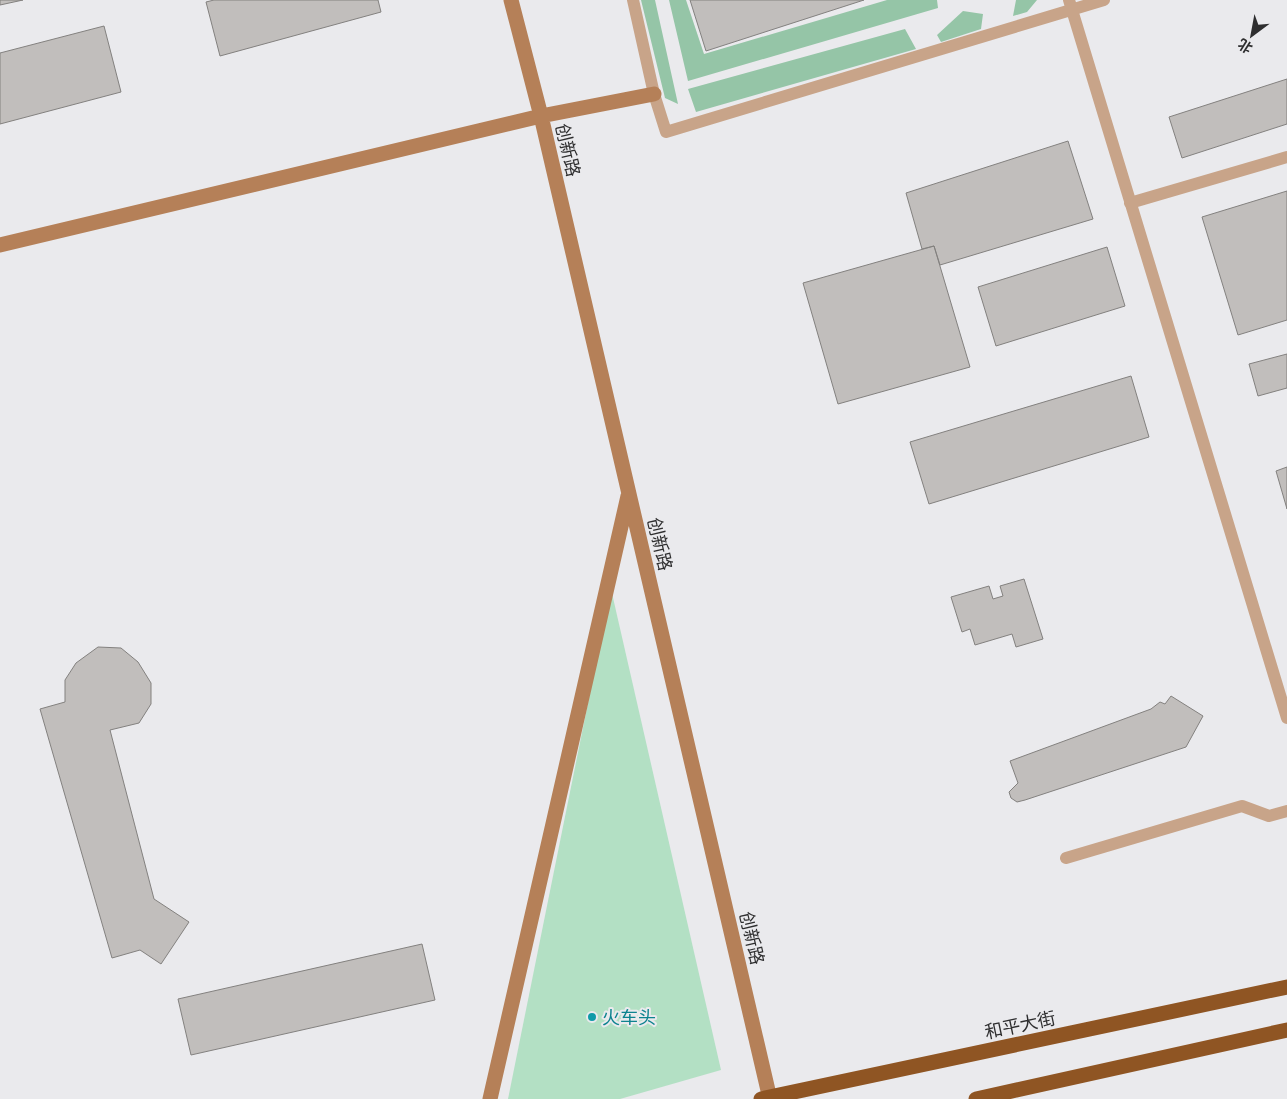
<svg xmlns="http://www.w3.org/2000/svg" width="1287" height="1099" viewBox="0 0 1287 1099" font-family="Roboto,'Noto Sans SC',sans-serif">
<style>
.green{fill:#b3e0c4}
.forest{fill:#95c5a7}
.building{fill:#c1bebc;stroke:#83817f}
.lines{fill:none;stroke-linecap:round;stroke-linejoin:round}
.lane{stroke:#c8a489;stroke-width:12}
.secondary{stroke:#b58058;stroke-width:15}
.highway{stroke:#8f5523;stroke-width:15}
.culture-dot{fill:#0f9aa8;stroke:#eaeaed;stroke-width:2}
.labels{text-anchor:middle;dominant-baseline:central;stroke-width:4;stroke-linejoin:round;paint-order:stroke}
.street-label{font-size:18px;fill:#2e2e2f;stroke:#eaeaed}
.culture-label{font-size:18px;fill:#0d838f;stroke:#eaeaed;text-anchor:start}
</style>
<rect width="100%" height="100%" fill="#eaeaed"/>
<path class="green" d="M611,589L721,1070L620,1099H508Z"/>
<path class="forest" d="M641,0H655L678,104L665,98Z
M669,0H686L704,54L887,0H937L938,8L688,81Z
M1016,0H1037L1027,12L1013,16Z
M963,11L983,14L981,29L941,42L937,35Z
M905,29L916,49L696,112L688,89Z"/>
<path class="building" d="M0,0H23L0,5Z
M214,0H378L381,12L220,56L206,2Z
M690,0H864L706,51Z
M104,26L121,92L0,124V53Z
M1287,79V124L1182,158L1169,117Z
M1068,141L1093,219L940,265L934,246L922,249L906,193Z
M1287,191V320L1238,335L1202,217Z
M934,246L970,367L838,404L803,283Z
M1107,247L1125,306L996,346L978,287Z
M1287,354V388L1258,396L1249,364Z
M1131,376L1149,437L929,504L910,442Z
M1287,467V509L1276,471Z
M1024,579L1043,639L1016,647L1012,634L975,645L970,629L962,632L951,597L989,586L993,599L1003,596L1000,586Z
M98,647L121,648L138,662L151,683V704L139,723L110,730L154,899L189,922L161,964L140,950L112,958L40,709L65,702V680L76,663Z
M1171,696L1203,716L1186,747L1025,800L1017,802L1011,798L1009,792L1018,783L1010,761L1151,709L1160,702L1165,704Z
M422,944L435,1000L191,1055L178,999Z"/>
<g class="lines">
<path class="lane" d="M633,0L654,94L666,132L1104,0
M1069,0L1287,718
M1130,203L1287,157
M1066,858L1242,806L1269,816L1287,811"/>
<path class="secondary" d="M511,0L541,116L770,1099
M0,245L541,116L654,94
M490,1099L628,496"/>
<path class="highway" d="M761,1099L1287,987
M976,1099L1287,1030"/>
</g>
<circle class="culture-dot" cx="592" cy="1017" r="5"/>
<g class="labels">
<g class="street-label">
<text transform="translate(568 150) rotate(77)">创新路</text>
<text transform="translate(660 544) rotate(77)">创新路</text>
<text transform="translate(752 938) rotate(77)">创新路</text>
<text transform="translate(1020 1025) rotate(-12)">和平大街</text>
</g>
<g class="culture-label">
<text x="602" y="1017">火车头</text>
</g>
</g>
<g transform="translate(1252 35) rotate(212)" stroke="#eaeaed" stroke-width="4" paint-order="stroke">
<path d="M0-4L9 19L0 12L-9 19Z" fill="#2e2e2f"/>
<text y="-8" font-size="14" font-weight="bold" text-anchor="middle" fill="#2e2e2f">北</text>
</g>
</svg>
